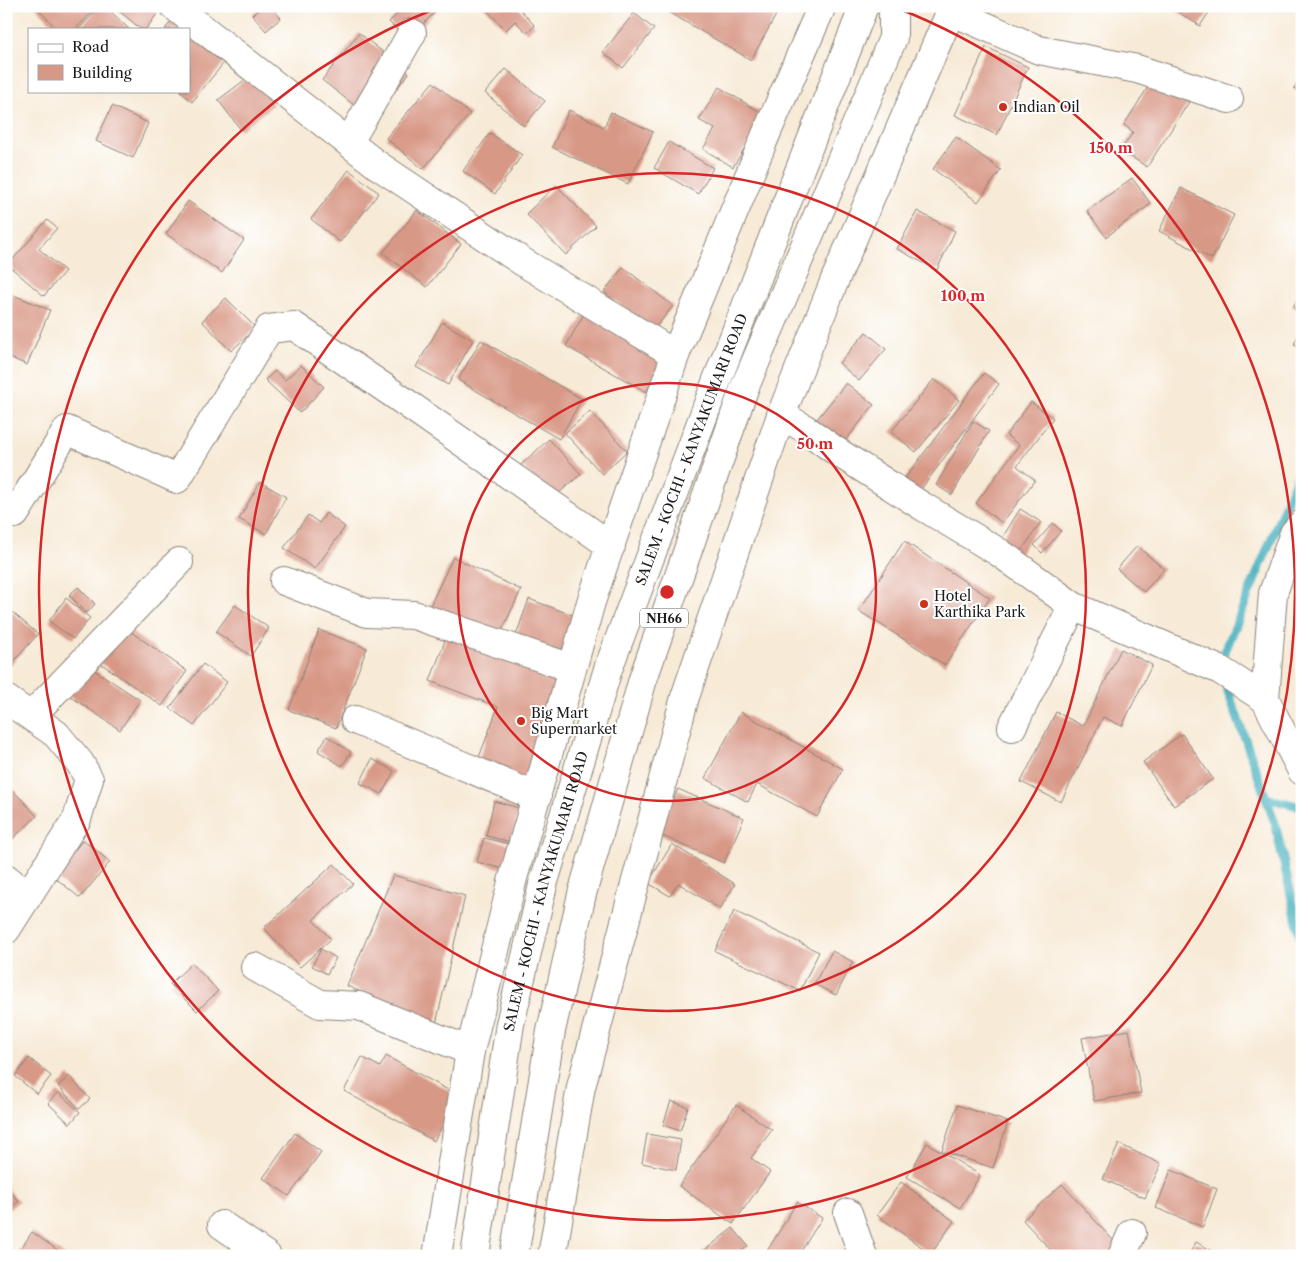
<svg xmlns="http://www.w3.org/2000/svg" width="1308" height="1262" viewBox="0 0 1308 1262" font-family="'Libre Caslon Text',serif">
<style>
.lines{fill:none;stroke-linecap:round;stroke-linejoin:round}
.stream{stroke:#3faebb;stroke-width:9}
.building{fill:#d89886}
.street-casing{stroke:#8a8379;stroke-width:30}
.secondary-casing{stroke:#8a8379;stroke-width:30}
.highway-casing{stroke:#8a8379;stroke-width:30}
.street{stroke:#fff;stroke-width:28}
.secondary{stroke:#fff;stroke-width:28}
.highway{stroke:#fff;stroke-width:28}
.ring{fill:none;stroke:#d62828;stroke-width:2.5}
.poi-dot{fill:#c8321e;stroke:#fff;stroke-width:2}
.labels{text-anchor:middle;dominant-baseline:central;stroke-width:4;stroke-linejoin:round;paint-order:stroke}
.shield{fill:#fff;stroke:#606060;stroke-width:1}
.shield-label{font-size:12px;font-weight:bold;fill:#1c1c1c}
.poi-label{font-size:14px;fill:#1c1c1c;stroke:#fff;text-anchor:start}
.street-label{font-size:14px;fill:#1c1c1c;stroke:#fff}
.centre{fill:#d62828;stroke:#fff;stroke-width:2.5}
.ring-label{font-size:15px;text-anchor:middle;font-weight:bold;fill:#d62828;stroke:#fff;stroke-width:4;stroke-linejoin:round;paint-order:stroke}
</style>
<rect width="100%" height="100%" fill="#fff"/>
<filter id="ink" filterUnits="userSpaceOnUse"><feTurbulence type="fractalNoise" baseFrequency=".02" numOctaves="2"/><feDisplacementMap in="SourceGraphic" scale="10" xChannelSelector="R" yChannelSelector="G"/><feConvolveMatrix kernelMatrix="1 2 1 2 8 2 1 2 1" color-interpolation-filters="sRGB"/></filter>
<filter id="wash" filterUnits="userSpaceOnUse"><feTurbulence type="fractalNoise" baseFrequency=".0096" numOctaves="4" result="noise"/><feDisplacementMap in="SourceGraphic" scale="20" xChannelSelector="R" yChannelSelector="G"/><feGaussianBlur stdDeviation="1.12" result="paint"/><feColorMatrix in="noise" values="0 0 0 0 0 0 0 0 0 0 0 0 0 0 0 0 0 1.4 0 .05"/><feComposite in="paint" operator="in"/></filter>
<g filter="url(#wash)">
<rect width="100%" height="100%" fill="#f7ead6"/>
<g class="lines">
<path class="stream" d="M1219,666L1302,465
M1224,680L1275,823L1302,944
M1266,798L1302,807"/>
</g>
<g id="blocks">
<path class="building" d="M35,6H98L76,29H57Z
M100,6H105L129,29H79Z
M113,6H148L157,14L146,29H141Z
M262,6H270L281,18L266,31L252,15Z
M402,6H441L407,40L389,22L403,8Z
M483,6H517L535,26L527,33L515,21L506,30Z
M658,6H781L751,60Z
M1178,6H1213L1200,26L1175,10Z
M634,13L654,29L623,68L603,52Z
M175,17L227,59L192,102L180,91H189V29H165Z
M359,33L409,73L372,119L322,80Z
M986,47L1028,67L997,135L955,115Z
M506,69L545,101L524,126L485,93Z
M250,76L273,105L241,130L218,100Z
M1302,76V94L1294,88Z
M1153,79L1189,102L1147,167L1121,150L1133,132L1124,125Z
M433,82L470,114L423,169L386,138Z
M719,87L765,115L733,167L703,149L715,129L699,120Z
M112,106L148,123L133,158L96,141Z
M569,110L604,127L611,112L653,132L628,184L552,147Z
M490,133L522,155L495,194L463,171Z
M956,137L1001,170L978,202L933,169Z
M669,142L713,168L698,194L654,168Z
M349,170L379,193L340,242L311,219Z
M1132,178L1151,204L1106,237L1087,211Z
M556,185L596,226L566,255L526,214Z
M1181,188L1234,215L1212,259L1159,231Z
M188,201L244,240L222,273L166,234Z
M417,210L461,244L427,287L383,253Z
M917,211L955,231L937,270L897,249Z
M47,220L57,228L39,249L65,271L44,296L8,265Z
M623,267L673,306L653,331L604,292Z
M1302,290V312L1293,307Z
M6,292L50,310L27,365L6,356Z
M226,298L256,328L231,351L202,321Z
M584,314L665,360L646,392L566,346Z
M442,322L473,340L448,385L416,367Z
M1302,328V348L1294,344Z
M866,332L886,349L859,381L839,363Z
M481,340L582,399L559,439L458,380Z
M301,365L324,387L300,413L265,380L275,371L285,380Z
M984,373L999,384L919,492L903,481Z
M934,379L959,400L916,452L891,432Z
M846,383L874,405L841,446L813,424Z
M1031,402L1053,418L1017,466L1035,480L1002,523L976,503L1019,445L1006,435Z
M590,411L627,451L602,474L565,433Z
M973,421L989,431L952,495L936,485Z
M549,439L581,474L552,499L521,465Z
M260,482L286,497L266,534L239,519Z
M1020,509L1041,522L1018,556L999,543Z
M326,513L345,527L315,569L284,548L308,515L319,523Z
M1053,523L1061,531L1042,553L1034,545Z
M904,541L990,598L945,665L859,611Z
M1137,546L1164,569L1144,592L1117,569Z
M453,557L521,590L497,641L429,608Z
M78,587L95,604L87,613L69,595Z
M66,598L90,618L73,639L49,621Z
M529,599L575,616L560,655L515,638Z
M235,605L269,628L251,656L216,632Z
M6,607L38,634L10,666L6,663Z
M124,627L187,671L162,706L99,662Z
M319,630L367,648L336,728L289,710Z
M449,630L567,676L519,803L469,784L498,707L430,681Z
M1121,649L1152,665L1122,726L1103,717L1061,802L1021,782L1056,712L1083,726Z
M203,664L227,682L194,726L170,708Z
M90,667L140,700L120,730L70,696Z
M741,712L843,769L817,817L757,784L748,802L705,778Z
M1182,734L1213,779L1174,806L1143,762Z
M327,736L351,752L342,766L318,751Z
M372,759L394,771L382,794L360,783Z
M8,785L37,816L6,845V786Z
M678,789L744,818L724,863L658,834Z
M494,801L519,808L511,842L486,836Z
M484,838L510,844L503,869L477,862Z
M83,840L110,862L80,898L53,876Z
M672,844L735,884L720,909L678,883L670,896L648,883Z
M334,864L353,884L313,920L331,939L300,967L264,928Z
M393,875L465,896L436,1024L347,986Z
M734,911L819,952L800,991L715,951Z
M321,949L336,958L327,974L312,966Z
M832,951L853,962L836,995L814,984Z
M192,963L218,991L197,1011L170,984Z
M1129,1030L1141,1093L1094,1101L1082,1038Z
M386,1056L459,1096L434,1141L344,1091L362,1057L380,1067Z
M29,1058L51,1076L37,1094L15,1076Z
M69,1076L90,1099L79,1109L58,1086Z
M58,1092L80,1112L70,1124L48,1103Z
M671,1101L688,1107L680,1131L663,1125Z
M736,1105L772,1130L751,1158L770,1172L733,1224L679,1186Z
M957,1105L1008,1122L993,1168L942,1151Z
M295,1133L321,1152L289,1196L263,1178Z
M647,1134L681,1140L676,1170L642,1163Z
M927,1143L980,1175L960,1208L907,1177Z
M1119,1144L1161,1164L1145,1198L1103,1179Z
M1171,1170L1217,1189L1203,1227L1156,1208Z
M901,1182L954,1221L931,1254L877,1215Z
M1062,1184L1121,1249L1114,1256H1056L1023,1220Z
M6,1187L19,1201L6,1212Z
M797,1202L822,1218L798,1256H764Z
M733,1228L748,1246L736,1256H701L700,1254Z
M32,1232L66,1256H16Z
M1196,1242L1222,1256H1188Z"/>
</g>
</g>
<g filter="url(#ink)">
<use href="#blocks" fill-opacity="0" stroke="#8a8379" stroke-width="1"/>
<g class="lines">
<defs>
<path id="street" d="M174,6L376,164L523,262L668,350L676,353
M951,11L1039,50L1137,69L1229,99
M349,142L412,33
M781,415L804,428L836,451L922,506L1000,553L1073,606L1220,670L1265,699
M15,514L67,430L177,479L269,329L294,326L392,393L611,546
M1302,524L1294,533L1273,593L1265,699L1302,771
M284,581L367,613L414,615L572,668
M6,699L56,734L80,763L89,779L77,819L6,930
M31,716L179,562
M355,720L537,797
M1012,727L1073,606
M6,878L28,896
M255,967L320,1004L359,1006L470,1051
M848,1213L863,1256
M222,1225L267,1256
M1122,1256L1132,1233"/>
<path id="secondary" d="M437,1256L470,1051L512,882L591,602L676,353L767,132L822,6
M552,1256L581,1087L685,697L781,415L834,282L953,6"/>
<g id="highway">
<path id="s1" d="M475,1256L510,1024L543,885L608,669L717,380L864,6"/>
<path d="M514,1256L551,1031L582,894L643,679L744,389L893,38V6"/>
</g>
</defs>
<use href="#street" class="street-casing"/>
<use href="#secondary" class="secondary-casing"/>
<use href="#highway" class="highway-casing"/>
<use href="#street" class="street"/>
<use href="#secondary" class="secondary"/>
<use href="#highway" class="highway"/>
</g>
</g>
<g class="ring">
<circle cx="667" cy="592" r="209"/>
<circle cx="667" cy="592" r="419"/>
<path d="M897 8A628 628 0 1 1 437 8"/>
</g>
<g class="poi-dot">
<circle cx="1003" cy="107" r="5"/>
<circle cx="924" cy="604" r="5"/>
<circle cx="521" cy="721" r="5"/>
</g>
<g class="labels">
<rect class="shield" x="640" y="608.5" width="48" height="19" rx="4"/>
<g class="shield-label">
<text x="664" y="618">NH66</text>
</g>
<g class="poi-label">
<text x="1013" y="107">Indian Oil</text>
<text x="934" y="596">Hotel<tspan x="934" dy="16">Karthika Park</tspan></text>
<text x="531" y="713">Big Mart<tspan x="531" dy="16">Supermarket</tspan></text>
</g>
<g class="street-label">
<text stroke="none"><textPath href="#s1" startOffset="838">SALEM - KOCHI - KANYAKUMARI ROAD</textPath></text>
<text stroke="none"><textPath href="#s1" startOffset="372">SALEM - KOCHI - KANYAKUMARI ROAD</textPath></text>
</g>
</g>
<circle cx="667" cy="592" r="8" class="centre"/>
<g class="ring-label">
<text x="1111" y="153">150 m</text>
<text x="963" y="301">100 m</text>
<text x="815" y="449">50 m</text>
</g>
<rect width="1308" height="1262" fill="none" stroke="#fff" stroke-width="25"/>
<rect x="28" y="28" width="162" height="65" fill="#ffffff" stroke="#a4a4a4"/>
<rect x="38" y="44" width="25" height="8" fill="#ffffff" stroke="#a4a4a4"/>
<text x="72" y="52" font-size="15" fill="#1c1c1c">Road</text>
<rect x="38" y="65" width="25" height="15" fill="#d89886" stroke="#a4a4a4"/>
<text x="72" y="78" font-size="15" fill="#1c1c1c">Building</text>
</svg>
